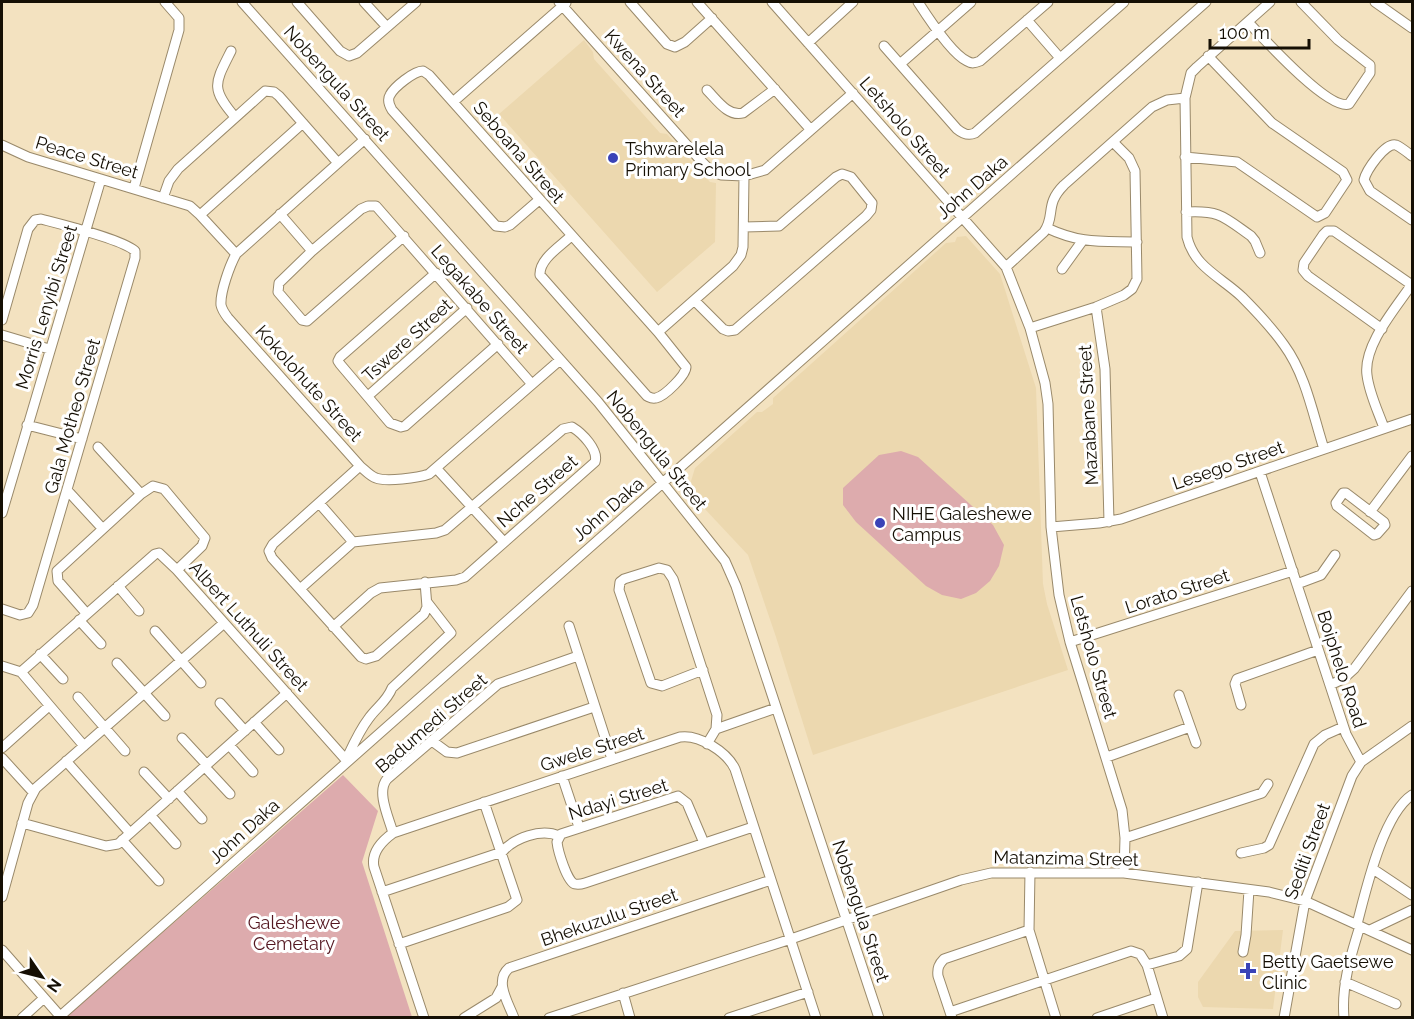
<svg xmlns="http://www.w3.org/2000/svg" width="1414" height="1019" viewBox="0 0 1414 1019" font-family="Raleway,sans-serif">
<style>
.built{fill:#ecd8af}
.green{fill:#ddabad}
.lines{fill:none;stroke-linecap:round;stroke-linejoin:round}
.minor-casing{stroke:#99896a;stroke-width:11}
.minor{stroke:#fff;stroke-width:9}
.poi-dot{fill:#3a43b7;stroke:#fff;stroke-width:2}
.labels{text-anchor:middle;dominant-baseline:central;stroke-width:6;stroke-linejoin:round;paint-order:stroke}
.street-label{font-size:18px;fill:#150f04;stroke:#fff}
.poi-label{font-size:18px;fill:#150f04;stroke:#fff;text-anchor:start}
.park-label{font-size:18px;fill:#53161f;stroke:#fff}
</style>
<rect width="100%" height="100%" fill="#f3e2c0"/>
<path class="built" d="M584,40L593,52L594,59L660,133L667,134L710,182L716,183L715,242L657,292L499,114Z
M966,236L1000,274L1036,388L1043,584L1047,604L1068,670L813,755L776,637L748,555L688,491L695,468L757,412H762L773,404V398L946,243L955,242L957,237Z
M1283,930L1273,1009L1203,1007L1198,997V982L1235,931Z"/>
<path class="green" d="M901,451L918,457L993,525L1004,545L999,566L990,581L976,593L961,599L942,595L926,586L856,522L843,505V488L879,455Z
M343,775L378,811L362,862L412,1017H66Z"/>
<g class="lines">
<defs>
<path id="minor" d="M242,2L598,402L725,561L736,586L879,1018
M297,2L340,51L349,56L357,53L416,2
M364,2L387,27
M559,2L703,163L710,170L721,175L744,176L765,170L853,93
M630,2L667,44L675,47L685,42L712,18
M697,2L811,130
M772,2L1006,267L1030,328L1045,383L1048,404L1051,527L1059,595L1070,642L1122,810L1125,838L1124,873
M918,2C927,16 952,54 967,61C972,64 975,63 980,61L1048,2
M1270,2L1197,67L1191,73L1185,98L1187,237C1194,267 1221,277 1242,297C1257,312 1272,328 1284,345C1306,375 1313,415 1324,449
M1375,2L1412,28
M1027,20L1060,58
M1248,22C1263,38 1329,111 1349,104L1370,73V65L1338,40L1301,2
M808,43L853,2
M884,46L957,129C963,134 968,136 975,133L1124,2
M231,51C215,83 210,88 235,117
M900,64L971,2
M707,90C717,100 728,117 743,113L775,89
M453,102L566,3
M365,139L236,254C230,265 220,292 221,305C222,310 225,314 228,318L360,466C365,470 370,476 376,478C386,482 418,478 429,474L560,360
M2,145L28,157L190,206L200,215L236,254
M1412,156C1408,153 1401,147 1396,145C1385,142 1366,171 1364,180L1370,191L1412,220
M1185,157L1237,162L1317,217L1325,213L1347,180L1343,172L1272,123L1208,56
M134,188L179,30V18L165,2
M163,198L169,181L178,169L265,91L274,92L279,96L338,163
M539,200L510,225L505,227L496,226L392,110C389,105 387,100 390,95C394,87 414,71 423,71L429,75L658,332L686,367C686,375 665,396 656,398C652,399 651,398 647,396L540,275C539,259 561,246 571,236
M1186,212C1220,210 1224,217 1251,236L1255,241L1260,253
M280,214L312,251
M200,215L303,123
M1047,228C1081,244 1101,241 1137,242
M404,236L307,321L302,320L278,292L279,283L312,251L361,209L368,206H376L531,383
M1006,267L1044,232C1056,215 1044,205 1064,185L1152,107L1167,100L1185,98
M1062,269L1083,240
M436,273L340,357L338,361L340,364L390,423L401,427L405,426L498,344
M695,301L723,329L728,331L735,330L866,216L871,210L872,203L851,177L842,174L836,177L779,226L744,227
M1096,307L1105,369L1109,522
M2,320L28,229L35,220L41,219C60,224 122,239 135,251V258L33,605L28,613L20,615L2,609
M1030,328L1096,307L1124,295L1132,289L1137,279L1135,171L1129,158L1113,142
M1382,329L1308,276L1303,270L1304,263L1323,235L1327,231H1334L1412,285
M658,332L733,266L741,255L743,247L744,176
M2,335L49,349
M368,396L467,308
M27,425L82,439
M1384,428C1378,411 1369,393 1367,375C1363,345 1396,308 1412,284
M98,447L141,494
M360,466L273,544L269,551L272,558L361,657L366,659L376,656L424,614L427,607L425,582
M436,468L504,542
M1260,472L1346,734L1361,762
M67,490L102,528
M1343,493H1346L1384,522L1385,525L1377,534L1374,535L1337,506L1336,503Z
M319,503L353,542
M1370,512L1412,456
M2,513L101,179
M1051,527L1099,523L1121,519L1412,419
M1297,584L1321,575L1335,555
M118,586L139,611
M300,589L353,542L436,533L445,530L563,429L572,427C582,433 599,450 595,462L465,577L456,580L380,588L371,593L333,627
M87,614L58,581L57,571L141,494L153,486L164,489L205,538L202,546L177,570
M79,620L101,644
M569,626L612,759
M155,631L201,683
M1070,642L1293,571
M40,654L63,679
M117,663L165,716
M2,666L21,672
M703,670L662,686L651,683L619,590L620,582L624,579L659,568L667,570L673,579L717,715L716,729L707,744
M1330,685L1343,679L1354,669L1412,591
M1179,695L1196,743
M78,697L125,751
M220,703L245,731
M1241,705L1235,684L1237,679L1318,650
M254,722L279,750
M716,729L776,708
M182,738L207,765
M432,741L447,752L457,753L594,707
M229,745L253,772
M84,746L21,672L155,554L159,553L177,570L347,761
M2,748L49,706
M1107,757L1190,727
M2,758L33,792
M346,760C353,745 359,731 369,718C377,707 387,701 392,688L451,633L427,602
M66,761L130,833
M205,767L230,794
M144,772L169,799
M562,776L579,827
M177,791L202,819
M150,815L176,844
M22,823L106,846L118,844L287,693
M393,833C389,818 376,792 387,779L498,684L578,656
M1125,838L1262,793L1268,784
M122,840L159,881
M704,843L687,803L678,796L561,834L557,842C558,851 567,882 575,884C579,885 582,884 585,883L753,827
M1241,853L1264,848L1269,845L1314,744L1325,735L1343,727
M1373,869L1412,895
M1030,872L1029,930L1056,1018
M382,892L502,852C514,838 541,828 559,836
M2,897L28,803L36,788L224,623
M1357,924C1366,890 1383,814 1412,795
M1370,930L1412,910
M399,944L508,907L517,900L484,802
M2,950L60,1016
M1243,952L1246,935L1249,890
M1147,965L1179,956L1187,949L1198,882
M1345,982L1396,1004
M623,993L630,1018
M950,1012L1131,951L1140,954L1147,965L1163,1018
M22,1018L44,998
M58,1018L1206,2
M424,1018L374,867C371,853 382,841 393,833L680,737C699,734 727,752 735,769L816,1018
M464,1018L496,998L502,987
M514,1018C508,1002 494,981 509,968L771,880
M549,1018L791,939L961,880L991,873H1124L1269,892L1305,901L1412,950
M729,1018L808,992
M952,1018L938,976C937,968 939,964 944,959L1029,930
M1097,1018L1156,998
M1284,1018L1305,901L1352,776L1361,762L1412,726
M1344,1018C1341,986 1351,955 1360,926"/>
</defs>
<use href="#minor" class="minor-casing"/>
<use href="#minor" class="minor"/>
</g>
<g class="poi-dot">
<circle cx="613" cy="158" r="6"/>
<circle cx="880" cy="523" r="6"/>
<path d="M1245 962h6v6h6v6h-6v6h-6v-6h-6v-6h6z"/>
</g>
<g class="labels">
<g class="street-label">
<text transform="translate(645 73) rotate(48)">Kwena Street</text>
<text transform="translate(337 83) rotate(48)">Nobengula Street</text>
<text transform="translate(905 127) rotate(49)">Letsholo Street</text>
<text transform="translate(519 152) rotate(49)">Seboana Street</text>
<text transform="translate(87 157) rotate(17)">Peace Street</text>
<text transform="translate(972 187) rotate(-41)">John Daka</text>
<text transform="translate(480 299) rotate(49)">Legakabe Street</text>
<text transform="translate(46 307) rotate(-73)">Morris Lenyibi Street</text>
<text transform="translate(407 340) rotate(-42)">Tswere Street</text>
<text transform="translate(309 383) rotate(48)">Kokolohute Street</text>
<text transform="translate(1088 415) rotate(-93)">Mazabane Street</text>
<text transform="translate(72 416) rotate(-74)">Gala Motheo Street</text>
<text transform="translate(657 450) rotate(51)">Nobengula Street</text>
<text transform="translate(1228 465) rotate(-19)">Lesego Street</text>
<text transform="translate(537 491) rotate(-41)">Nche Street</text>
<text transform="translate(608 509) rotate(-41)">John Daka</text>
<text transform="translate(1177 591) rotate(-18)">Lorato Street</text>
<text transform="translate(249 626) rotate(48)">Albert Luthuli Street</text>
<text transform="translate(1094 657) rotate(74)">Letsholo Street</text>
<text transform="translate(1342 669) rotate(72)">Boiphelo Road</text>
<text transform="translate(431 723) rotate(-41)">Badumedi Street</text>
<text transform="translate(592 749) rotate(-18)">Gwele Street</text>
<text transform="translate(618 799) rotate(-17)">Ndayi Street</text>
<text transform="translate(244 831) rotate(-42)">John Daka</text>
<text transform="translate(1307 851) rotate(-70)">Sediti Street</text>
<text transform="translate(1066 858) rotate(1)">Matanzima Street</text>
<text transform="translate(861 911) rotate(72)">Nobengula Street</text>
<text transform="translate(609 917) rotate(-19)">Bhekuzulu Street</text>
</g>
<g class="poi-label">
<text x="625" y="148">Tshwarelela<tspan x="625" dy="21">Primary School</tspan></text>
<text x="892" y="513">NIHE Galeshewe<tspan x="892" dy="21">Campus</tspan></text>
<text x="1262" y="961">Betty Gaetsewe<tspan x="1262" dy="21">Clinic</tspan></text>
</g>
<g class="park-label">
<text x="294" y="922">Galeshewe<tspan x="294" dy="21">Cemetary</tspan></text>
</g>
</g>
<rect width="1414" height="1019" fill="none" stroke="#150f04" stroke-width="6"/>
<g transform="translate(42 977) rotate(125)" stroke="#ffffff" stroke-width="4.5" paint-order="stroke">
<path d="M0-4.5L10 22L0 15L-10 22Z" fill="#150f04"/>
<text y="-9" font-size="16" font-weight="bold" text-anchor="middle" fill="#150f04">N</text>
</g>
<path d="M1210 39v9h99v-9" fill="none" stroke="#150f04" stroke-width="3"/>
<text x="1219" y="39" font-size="18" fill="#150f04" stroke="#ffffff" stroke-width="4.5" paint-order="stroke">100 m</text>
</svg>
